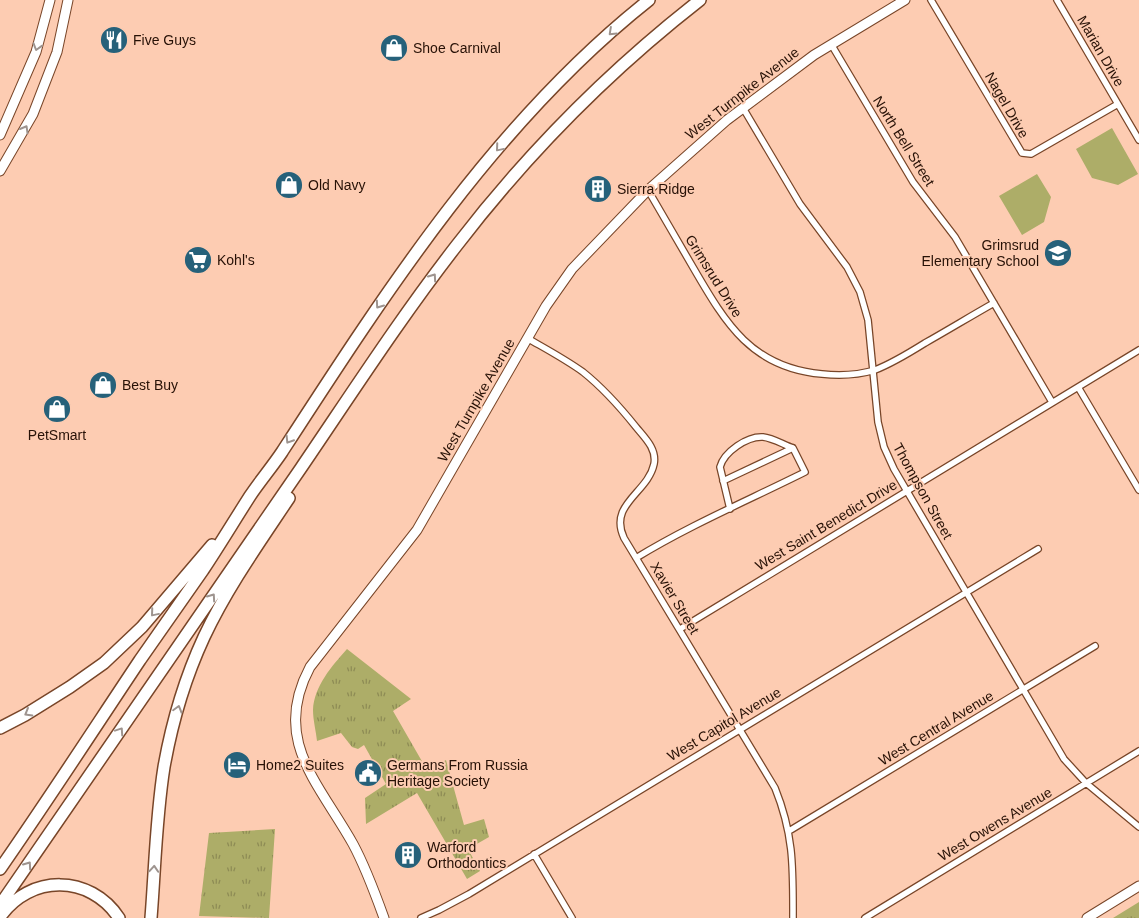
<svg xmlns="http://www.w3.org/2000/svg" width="1139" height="918" viewBox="0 0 1139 918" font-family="Helvetica,sans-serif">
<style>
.grass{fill:url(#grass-tufts)}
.garden{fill:#adad68}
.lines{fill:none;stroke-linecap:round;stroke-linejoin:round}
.street-casing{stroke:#784528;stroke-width:8}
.secondary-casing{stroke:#784528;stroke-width:11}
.highway-casing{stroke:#784528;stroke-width:14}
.street{stroke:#fff;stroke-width:5.5}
.secondary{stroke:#fff;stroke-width:9}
.highway{stroke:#fff;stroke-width:11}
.oneway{stroke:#9e948f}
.labels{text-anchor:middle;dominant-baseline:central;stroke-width:4;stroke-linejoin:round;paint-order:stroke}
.poi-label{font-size:14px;fill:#271106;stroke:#fdccb2;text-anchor:start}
.street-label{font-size:14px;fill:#271106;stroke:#fdccb2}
</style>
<defs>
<pattern id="grass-tufts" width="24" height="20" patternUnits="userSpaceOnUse" patternTransform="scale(1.25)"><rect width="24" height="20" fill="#adad68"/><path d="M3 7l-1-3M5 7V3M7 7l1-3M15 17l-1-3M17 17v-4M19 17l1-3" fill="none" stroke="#8d8b54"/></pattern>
</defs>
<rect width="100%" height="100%" fill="#fdccb2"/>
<path class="grass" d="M347,649L411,699L393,711L427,770L446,760L464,825L484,819L489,837L468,849L480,871L467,879L417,793L366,824L365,798L386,784L364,745L358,749L352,747L341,733L317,741C316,731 313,720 313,710C314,686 332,666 347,649Z
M275,829L269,918L199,916L209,833Z
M1139,902V918H1113Z"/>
<path class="garden" d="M1112,128L1138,174L1118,185L1092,178L1076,149Z
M1037,174L1051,197L1044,222L1022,235L999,196Z"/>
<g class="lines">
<defs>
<path id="street" d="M931,0L1022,153L1031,154L1118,104
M1057,0L1139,140
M831,44L913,182L955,237L1052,402
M743,108L800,204L847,267L860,292L868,320L878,422L884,447L894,469L1064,759L1086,783L1139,827
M648,190C663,216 679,243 694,269C726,324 752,368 822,374C839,376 858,375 875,370C893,363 909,353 925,343C948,330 971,316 994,303
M527,338C546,349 565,359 583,372C603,388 620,407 636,427C645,438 657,449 654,464C648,493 608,504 624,538L775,788C794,835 793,868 793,918
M1078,387L1139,490
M723,481L793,448
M636,558C690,525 749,500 805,472L793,448C784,445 773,438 763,437C747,436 724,452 720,467L730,509
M680,629L1139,350
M789,831L1095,646
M534,854L572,918
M421,918L439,910L469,894L1038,549
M865,918L1139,751"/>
<path id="secondary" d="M0,135L36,52L50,0
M0,171L33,114L57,52L68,0
M384,918C375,893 366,868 353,844C319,783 271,740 310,667L417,530L546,306L572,269L648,190L727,120L814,55L905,0
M1087,918L1139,886"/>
<path id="highway" d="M0,728L25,715L70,687L104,663L142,627L212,545
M0,869C48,800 94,729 140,660C161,630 182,600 203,570C219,546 234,521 250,496C260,481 272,467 282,452C387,290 496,121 649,0
M0,905C100,759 200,613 301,468C352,393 401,317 457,245C527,154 609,71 700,0
M0,917C30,874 90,874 119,918
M151,918C155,868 156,817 164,767C172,722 185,678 204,637C227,588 259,543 289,498"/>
</defs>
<use href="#street" class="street-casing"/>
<use href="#secondary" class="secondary-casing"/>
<use href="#highway" class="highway-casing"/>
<use href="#street" class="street"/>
<use href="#secondary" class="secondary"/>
<use href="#highway" class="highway"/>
</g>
<defs><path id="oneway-chevron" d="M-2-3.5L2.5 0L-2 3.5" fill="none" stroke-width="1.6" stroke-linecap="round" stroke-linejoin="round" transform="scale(1.25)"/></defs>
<g class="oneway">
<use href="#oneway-chevron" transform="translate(612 32) rotate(137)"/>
<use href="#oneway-chevron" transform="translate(37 47) rotate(107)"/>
<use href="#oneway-chevron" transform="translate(25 129) rotate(-60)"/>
<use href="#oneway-chevron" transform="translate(499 148) rotate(130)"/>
<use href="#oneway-chevron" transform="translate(433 277) rotate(-55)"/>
<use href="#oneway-chevron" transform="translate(379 305) rotate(125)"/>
<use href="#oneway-chevron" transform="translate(289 440) rotate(122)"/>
<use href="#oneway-chevron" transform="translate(212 597) rotate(-55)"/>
<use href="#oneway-chevron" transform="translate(154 613) rotate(130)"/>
<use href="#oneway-chevron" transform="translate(178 709) rotate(-74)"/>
<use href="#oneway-chevron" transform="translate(28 713) rotate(150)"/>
<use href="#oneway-chevron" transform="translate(120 731) rotate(-56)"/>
<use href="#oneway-chevron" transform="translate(28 865) rotate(-55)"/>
<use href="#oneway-chevron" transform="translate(154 869) rotate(-86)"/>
</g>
<defs>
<symbol id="restaurant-disc" viewBox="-11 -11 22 22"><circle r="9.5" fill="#26617a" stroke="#fdccb2"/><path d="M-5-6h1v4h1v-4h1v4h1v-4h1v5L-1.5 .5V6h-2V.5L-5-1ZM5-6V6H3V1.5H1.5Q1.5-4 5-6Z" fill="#fff"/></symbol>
<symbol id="shop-disc" viewBox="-11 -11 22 22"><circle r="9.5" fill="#26617a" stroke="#fdccb2"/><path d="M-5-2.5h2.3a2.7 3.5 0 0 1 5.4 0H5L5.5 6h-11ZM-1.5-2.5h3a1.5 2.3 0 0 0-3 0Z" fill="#fff"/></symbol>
<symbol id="building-disc" viewBox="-11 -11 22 22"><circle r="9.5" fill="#26617a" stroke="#fdccb2"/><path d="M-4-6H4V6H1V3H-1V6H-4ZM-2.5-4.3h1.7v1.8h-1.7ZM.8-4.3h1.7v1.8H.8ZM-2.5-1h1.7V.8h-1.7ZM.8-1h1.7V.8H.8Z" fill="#fff"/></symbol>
<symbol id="school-disc" viewBox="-11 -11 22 22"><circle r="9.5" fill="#26617a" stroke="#fdccb2"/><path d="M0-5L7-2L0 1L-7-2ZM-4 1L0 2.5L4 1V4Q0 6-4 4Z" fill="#fff"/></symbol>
<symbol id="supermarket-disc" viewBox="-11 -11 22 22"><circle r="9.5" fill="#26617a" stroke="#fdccb2"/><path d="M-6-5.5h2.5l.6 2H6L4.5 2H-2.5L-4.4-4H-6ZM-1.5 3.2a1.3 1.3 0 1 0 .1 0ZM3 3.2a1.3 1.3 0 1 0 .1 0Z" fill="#fff"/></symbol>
<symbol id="hotel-disc" viewBox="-11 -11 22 22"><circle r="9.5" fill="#26617a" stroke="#fdccb2"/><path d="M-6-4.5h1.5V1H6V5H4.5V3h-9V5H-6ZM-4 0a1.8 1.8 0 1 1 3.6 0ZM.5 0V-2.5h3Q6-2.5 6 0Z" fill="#fff"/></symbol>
<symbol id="civic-disc" viewBox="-11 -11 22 22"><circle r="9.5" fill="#26617a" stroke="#fdccb2"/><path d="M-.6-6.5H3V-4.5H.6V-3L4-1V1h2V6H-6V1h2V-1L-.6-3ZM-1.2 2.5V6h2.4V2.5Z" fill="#fff"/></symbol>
</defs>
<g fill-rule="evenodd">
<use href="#restaurant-disc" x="98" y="24" width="32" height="32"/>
<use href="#shop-disc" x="378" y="32" width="32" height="32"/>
<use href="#shop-disc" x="273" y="169" width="32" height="32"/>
<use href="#building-disc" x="582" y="173" width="32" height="32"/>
<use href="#school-disc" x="1042" y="237" width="32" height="32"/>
<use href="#supermarket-disc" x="182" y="244" width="32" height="32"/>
<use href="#shop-disc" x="87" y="369" width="32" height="32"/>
<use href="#shop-disc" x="41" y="393" width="32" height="32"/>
<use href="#hotel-disc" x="221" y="749" width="32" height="32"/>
<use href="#civic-disc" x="352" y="757" width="32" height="32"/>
<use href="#building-disc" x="392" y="839" width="32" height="32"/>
</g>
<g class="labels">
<g class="poi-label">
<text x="133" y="40">Five Guys</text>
<text x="413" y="48">Shoe Carnival</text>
<text x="308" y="185">Old Navy</text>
<text x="617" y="189">Sierra Ridge</text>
<text x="1039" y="245" text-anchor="end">Grimsrud<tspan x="1039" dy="16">Elementary School</tspan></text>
<text x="217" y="260">Kohl's</text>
<text x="122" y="385">Best Buy</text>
<text x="57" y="435" text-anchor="middle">PetSmart</text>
<text x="256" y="765">Home2 Suites</text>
<text x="387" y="765">Germans From Russia<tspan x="387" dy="16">Heritage Society</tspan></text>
<text x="427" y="847">Warford<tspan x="427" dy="16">Orthodontics</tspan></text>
</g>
<g class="street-label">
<text transform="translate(1101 51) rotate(60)">Marian Drive</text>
<text transform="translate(742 93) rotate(-38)">West Turnpike Avenue</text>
<text transform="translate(1007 105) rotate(60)">Nagel Drive</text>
<text transform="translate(904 141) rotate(58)">North Bell Street</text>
<text transform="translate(714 276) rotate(58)">Grimsrud Drive</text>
<text transform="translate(476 400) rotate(-60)">West Turnpike Avenue</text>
<text transform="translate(923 491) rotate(61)">Thompson Street</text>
<text transform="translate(826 525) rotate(-31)">West Saint Benedict Drive</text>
<text transform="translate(675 598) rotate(59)">Xavier Street</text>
<text transform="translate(724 724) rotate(-31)">West Capitol Avenue</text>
<text transform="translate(936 728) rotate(-31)">West Central Avenue</text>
<text transform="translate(995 824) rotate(-31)">West Owens Avenue</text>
</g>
</g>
</svg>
